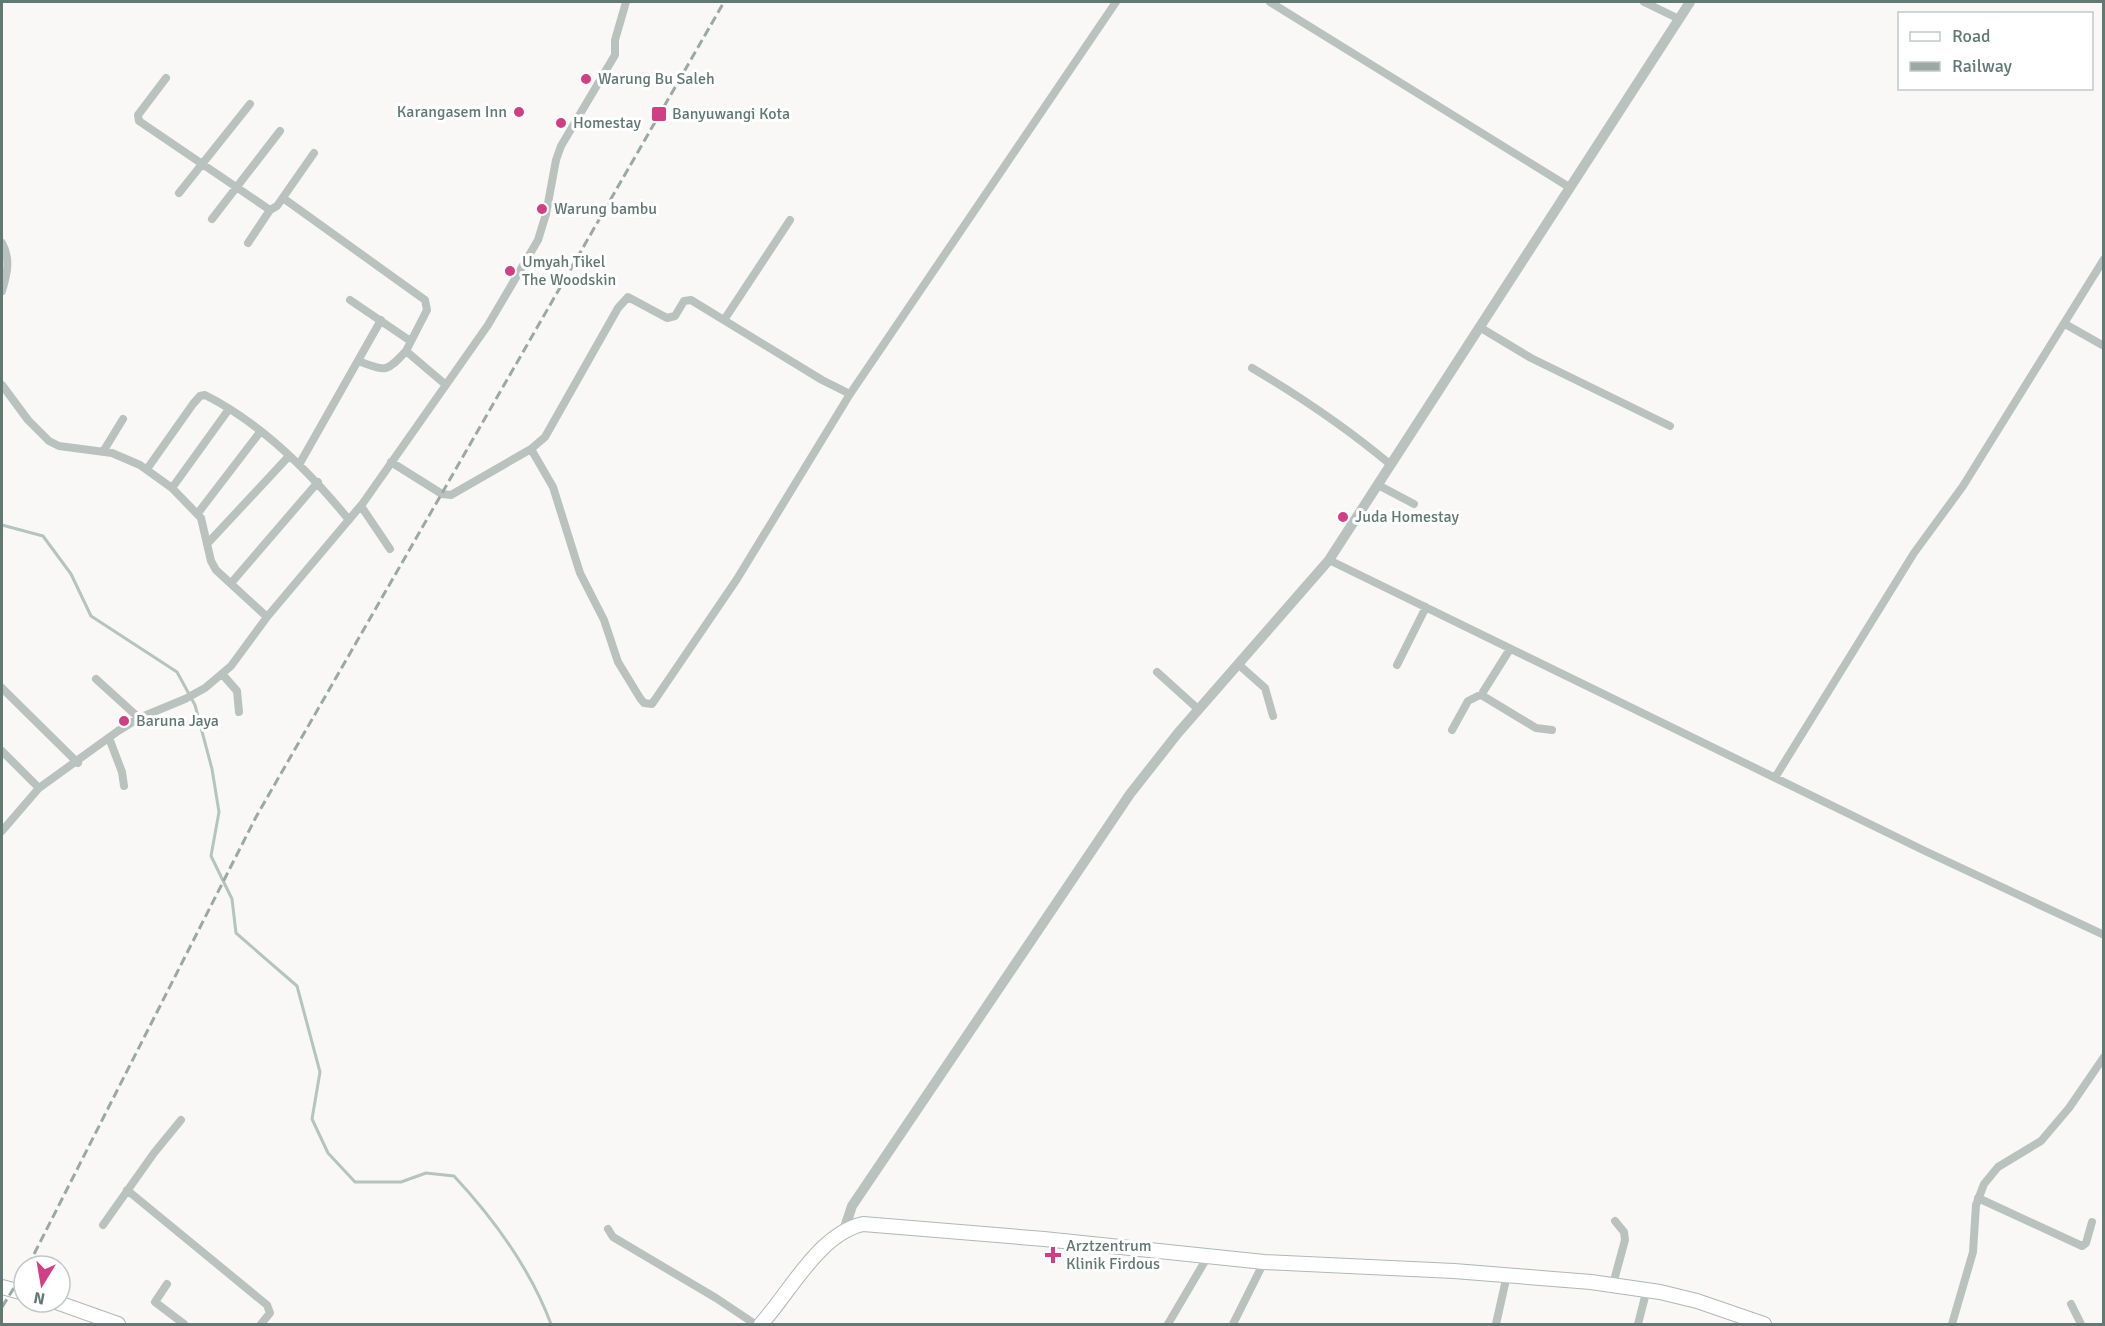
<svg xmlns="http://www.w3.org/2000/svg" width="2105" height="1326" viewBox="0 0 2105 1326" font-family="Signika,sans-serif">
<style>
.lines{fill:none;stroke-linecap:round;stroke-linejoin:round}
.stream{stroke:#b5c4be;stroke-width:3}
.primary-casing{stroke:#aeb8b5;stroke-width:16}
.minor{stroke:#bac2c0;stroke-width:8}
.tertiary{stroke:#bac2c0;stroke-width:10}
.primary{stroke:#fff;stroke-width:14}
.rail{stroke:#9ba8a4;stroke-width:3;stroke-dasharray:9 4.5;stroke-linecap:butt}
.poi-dot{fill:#d23e84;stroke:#fff;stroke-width:2}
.labels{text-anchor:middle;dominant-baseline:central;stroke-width:6;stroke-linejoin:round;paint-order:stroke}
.poi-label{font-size:16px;fill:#627973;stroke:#fff;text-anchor:start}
</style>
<rect width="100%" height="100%" fill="#f9f8f7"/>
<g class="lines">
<path class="stream" d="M2,525L43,536L71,574L91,616L177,672L195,705L212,769L219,812L211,856L232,899L236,933L297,986L320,1072L312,1119L328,1153L355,1182H401L426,1173L454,1176C494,1219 530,1268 551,1324"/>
<defs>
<path id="primary" d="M2,1287L24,1293
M56,1302L118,1324
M761,1324C790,1292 819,1234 863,1224L1044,1239L1264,1262L1454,1271L1591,1282L1660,1292L1697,1301L1764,1324"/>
</defs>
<use href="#primary" class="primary-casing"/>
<path class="minor" d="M1270,2L1569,187
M1644,2L1679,19
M166,78L138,115L139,121L267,208L270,210L277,206L314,153
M179,193L250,104
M283,198L425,300L427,310L406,351L446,385
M212,219L280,131
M2,243C11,259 7,274 2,291
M248,243L270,210
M350,300L409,340
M724,320L790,220
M2065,324L2104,346
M1481,328L1531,358L1670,426
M358,361C386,371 386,373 406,351
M1252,368C1301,397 1347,428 1391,465
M2,385L28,420L49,441L59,446L112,453L140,465L172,488L201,518L211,561L216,570L267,617
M531,449L553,487L580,573L604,620L618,662L640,698L644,703L652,704L737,579L850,394L1116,2
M104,450L123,419
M391,462L442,494L451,495L531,449L545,437L618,308L628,297L667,318L675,316L684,301L691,300L822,380L850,394
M300,463L381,320
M147,469L193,404L200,396L205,395C261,423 310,472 349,520
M1378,485L1414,504
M172,488L229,409
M361,506L390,549
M198,513L260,432
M207,544L289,456
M1329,560L1925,851L2104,935
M232,582L318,482
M1510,649L1483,692V696L1536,728L1552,730
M1238,664L1265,688L1273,716
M1397,665L1426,607
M1157,672L1198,709
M223,675L237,691L239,712
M96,679L139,718
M2,688L78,763
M1452,730L1468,701L1482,694
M109,738L122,772L124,786
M2,751L39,788
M1776,776L1914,553L1963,486L2104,259
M2,831L39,788L118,731L139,718L185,699L205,688L231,666L267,617L363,503L488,325L538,240L546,214L556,160L561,146L615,55V40L626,2
M127,1190L267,1305L270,1313L261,1324
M1978,1198L2082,1246L2086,1243L2092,1222
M103,1225L154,1153L181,1120
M608,1229L613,1237L716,1298L755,1324
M167,1284L155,1302L184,1324
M1613,1284L1625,1240L1624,1232L1615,1221
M2071,1304L2081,1324
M1168,1324L1208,1256
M1233,1324L1264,1262
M1496,1324L1507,1275
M1638,1324L1647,1289
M1952,1324L1973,1252L1976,1205L1984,1184L1998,1167L2041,1141L2069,1108L2104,1057"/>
<path class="tertiary" d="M844,1230L852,1206L1130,794L1178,733L1329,560L1690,2"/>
<use href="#primary" class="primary"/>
<path class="rail" d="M28,1266L256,817L724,2
M2,1307L24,1272"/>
</g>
<g class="poi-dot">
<circle cx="586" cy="79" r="6"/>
<circle cx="519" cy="112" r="6"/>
<rect x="651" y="106" width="16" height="16" rx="3"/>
<circle cx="561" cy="123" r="6"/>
<circle cx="542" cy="209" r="6"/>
<circle cx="510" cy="271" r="6"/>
<circle cx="1343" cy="517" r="6"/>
<circle cx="124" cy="721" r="6"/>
<path d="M1050 1246h6v6h6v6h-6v6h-6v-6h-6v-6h6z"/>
</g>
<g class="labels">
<g class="poi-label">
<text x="598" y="79">Warung Bu Saleh</text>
<text x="507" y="112" text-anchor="end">Karangasem Inn</text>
<text x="672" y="114">Banyuwangi Kota</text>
<text x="573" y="123">Homestay</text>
<text x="554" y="209">Warung bambu</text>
<text x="522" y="262">Umyah Tikel<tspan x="522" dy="18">The Woodskin</tspan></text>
<text x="1355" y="517">Juda Homestay</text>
<text x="136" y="721">Baruna Jaya</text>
<text x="1066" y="1246">Arztzentrum<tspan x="1066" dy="18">Klinik Firdous</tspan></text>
</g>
</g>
<rect width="2105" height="1326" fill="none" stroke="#627973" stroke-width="6"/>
<rect x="1898" y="12" width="195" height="78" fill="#ffffff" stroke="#c0c9c7" stroke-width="1.5"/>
<rect x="1910" y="32" width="30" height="9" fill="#ffffff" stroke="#c0c9c7" stroke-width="1.5"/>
<text x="1952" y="42" font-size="18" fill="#627973">Road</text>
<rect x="1910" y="62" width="30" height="9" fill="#9ba8a4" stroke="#c0c9c7" stroke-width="1.5"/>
<text x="1952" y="72" font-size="18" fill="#627973">Railway</text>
<g transform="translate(42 1284) rotate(191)"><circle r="28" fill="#ffffff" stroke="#c0c9c7" stroke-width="1.5"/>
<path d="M0-4.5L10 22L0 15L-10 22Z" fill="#d23e84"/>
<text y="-9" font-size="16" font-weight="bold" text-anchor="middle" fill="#627973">N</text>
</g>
</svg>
